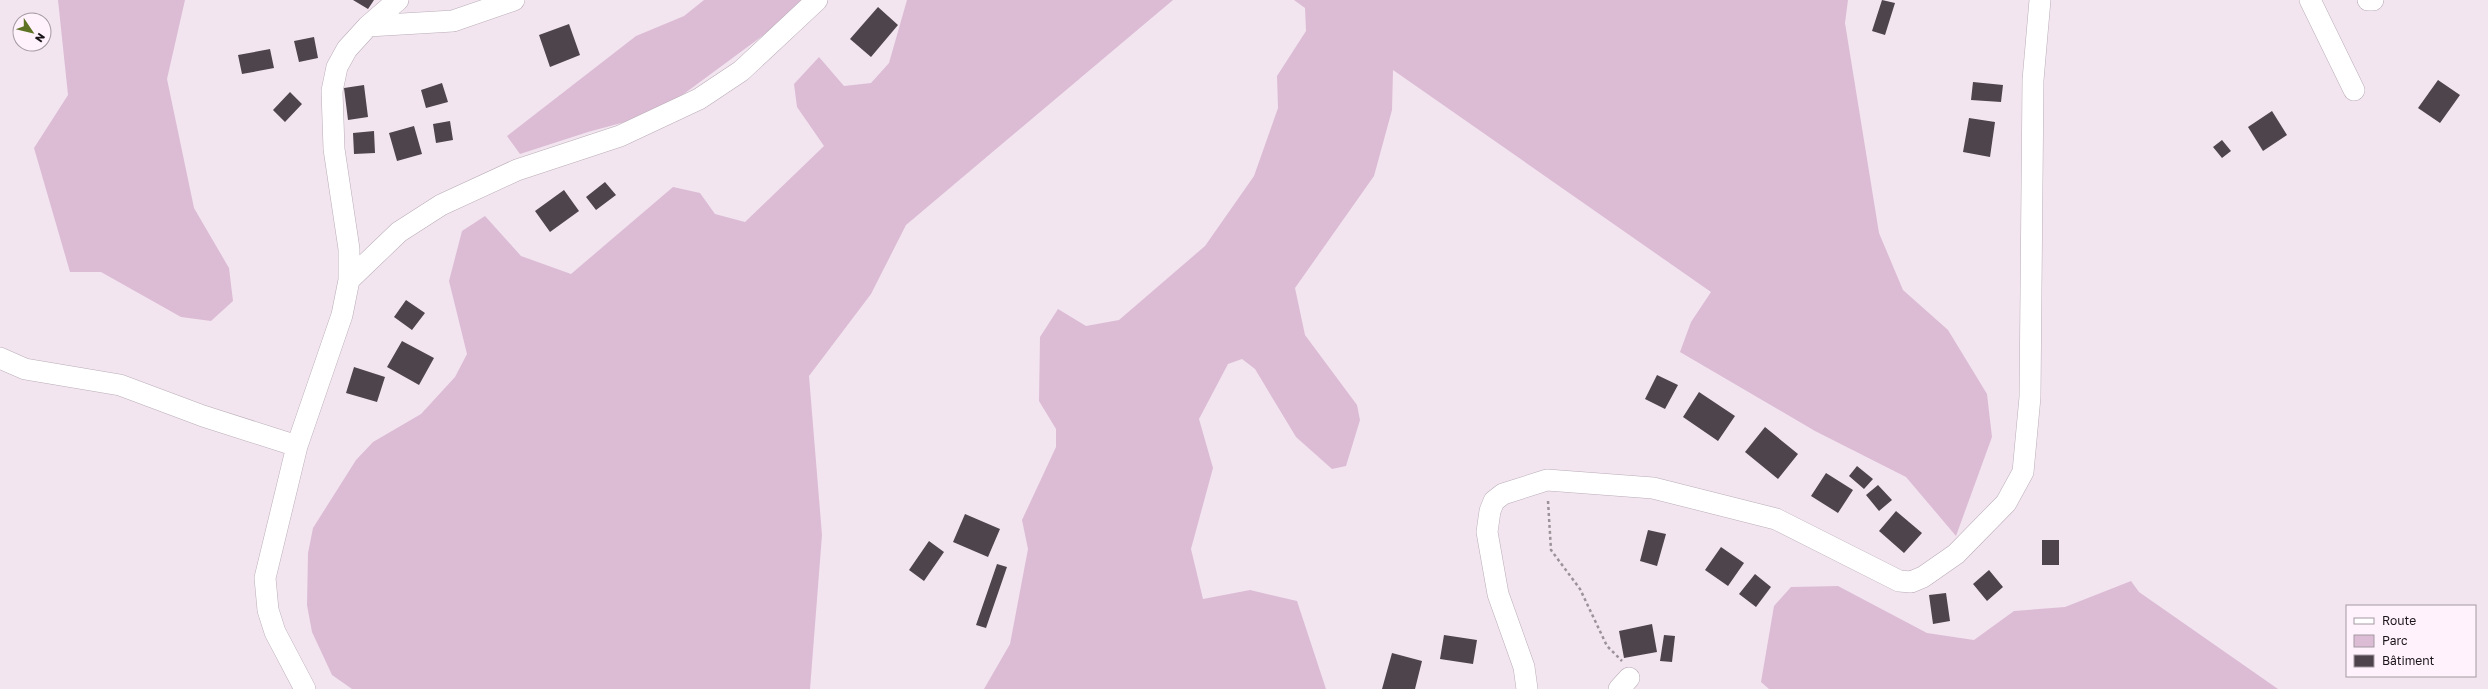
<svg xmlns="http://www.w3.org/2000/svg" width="2488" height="689" viewBox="0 0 2488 689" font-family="'Golos Text',sans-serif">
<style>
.green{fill:#dcbcd5}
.building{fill:#4e444c}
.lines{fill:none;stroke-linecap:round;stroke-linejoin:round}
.minor-casing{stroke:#baadb7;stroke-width:22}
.path{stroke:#9c939a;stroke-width:2.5;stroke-dasharray:3 3;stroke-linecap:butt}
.minor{stroke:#fff;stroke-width:21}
</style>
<rect width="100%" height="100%" fill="#f2e5ef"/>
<path class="green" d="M58,0H185L167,79L194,208L229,268L233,301L211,321L181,317L101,272H70L34,148L68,95Z
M704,0H805L784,20L658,113L588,132L520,154L507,136L636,36L684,16Z
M907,0H1173L906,225L871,294L809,376L822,535L810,689H352L332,675L312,632L307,605L308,553L313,528L356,460L373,442L421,414L455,377L467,354L449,281L462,231L485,216L521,256L571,274L673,187L700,193L715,214L745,222L824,146L797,107L794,84L819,57L844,86L871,83L889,63Z
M1294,0H1848L1845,23L1879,233L1903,290L1948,330L1987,394L1992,437L1956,536L1906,477L1815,431L1680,352L1691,322L1711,292L1393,70L1392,110L1374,176L1295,288L1305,335L1357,405L1360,420L1346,466L1332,469L1296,437L1255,369L1242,359L1228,364L1199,419L1213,468L1191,549L1203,599L1250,590L1297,601L1326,689H984L1010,644L1028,549L1022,520L1056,447V429L1039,401L1040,337L1058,309L1086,326L1119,320L1205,246L1254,176L1278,108L1277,76L1306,31L1305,8Z
M2131,581L2139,592L2278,689H1769L1761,682L1774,606L1791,587L1838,586L1927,633L1974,640L2014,611L2065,607Z"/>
<path class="building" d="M353,0H374L368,9Z
M1882,0L1895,3L1885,35L1872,31Z
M878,7L898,25L871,57L850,39Z
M569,24L580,55L550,67L539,35Z
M314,37L318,58L299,62L294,41Z
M270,49L274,68L242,74L238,55Z
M2438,80L2460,95L2440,123L2418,108Z
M1973,82L2003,85L2001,102L1971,100Z
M442,83L448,102L426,108L421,90Z
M364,85L368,117L348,120L344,88Z
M290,92L302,104L285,122L273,110Z
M2272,111L2287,135L2263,151L2248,127Z
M1969,118L1995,122L1990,157L1963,152Z
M450,121L453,140L436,143L433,124Z
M414,126L422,154L397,161L389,133Z
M374,131L375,153L354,154L353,133Z
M2222,140L2231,151L2222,158L2213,147Z
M605,182L616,195L596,210L586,197Z
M564,190L579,211L550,232L535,211Z
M406,300L425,313L412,330L394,317Z
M402,341L434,358L419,385L387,367Z
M354,367L385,377L377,402L346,393Z
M1657,375L1678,385L1665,409L1645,399Z
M1699,392L1735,416L1718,441L1683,417Z
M1765,427L1798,454L1778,479L1745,452Z
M1857,466L1873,479L1864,489L1849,476Z
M1826,473L1853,490L1838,513L1811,496Z
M1878,485L1892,500L1879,511L1866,495Z
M1896,511L1922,533L1904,553L1879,531Z
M965,514L1000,529L988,557L953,542Z
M1648,530L1666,534L1657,566L1640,561Z
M2042,540H2059V565H2042Z
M929,541L944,552L924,581L909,570Z
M1721,547L1744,563L1728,586L1705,570Z
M997,564L1007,567L986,628L976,625Z
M1989,570L2003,587L1987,601L1973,584Z
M1755,574L1771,587L1756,607L1739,594Z
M1946,593L1950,621L1933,624L1929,595Z
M1652,624L1657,652L1624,658L1619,631Z
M1444,635L1477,640L1473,664L1440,659Z
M1664,635L1675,636L1672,662L1660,661Z
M1392,653L1422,661L1415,689H1382Z"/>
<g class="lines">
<defs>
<path id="minor" d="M2310,0L2354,90
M2368,0H2373
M368,26L453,21L514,0
M349,280L399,232L441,205L517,170L620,136L699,99L741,71L817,0
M0,358L25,369L120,385L203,416L297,446
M305,689L275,632L268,610L265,578L297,446L342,315L349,280V249L334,149L332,91L337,67L347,49L368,26L398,0
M1527,689L1524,667L1498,594L1487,532L1490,511L1494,501L1503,494L1547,480L1653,488L1776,519L1899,581L1911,582L1923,577L1956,554L2006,503L2023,472L2030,397L2033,80L2040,0
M1619,689L1629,678"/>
</defs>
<use href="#minor" class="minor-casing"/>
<path class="path" d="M1548,501L1551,550L1580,589L1607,646L1622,661"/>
<use href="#minor" class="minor"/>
</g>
<rect x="2346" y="605" width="130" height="72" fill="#fff2fc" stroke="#a39aa1"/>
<rect x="2354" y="618" width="20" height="6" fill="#ffffff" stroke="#a39aa1"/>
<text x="2382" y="625" font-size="12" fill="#191518">Route</text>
<rect x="2354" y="635" width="20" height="12" fill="#dcbcd5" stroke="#a39aa1"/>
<text x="2382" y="645" font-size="12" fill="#191518">Parc</text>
<rect x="2354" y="655" width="20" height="12" fill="#4e444c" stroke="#a39aa1"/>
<text x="2382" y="665" font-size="12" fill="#191518">Bâtiment</text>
<g transform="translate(32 32) rotate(125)"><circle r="19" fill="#fff2fc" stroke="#a39aa1"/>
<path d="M0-3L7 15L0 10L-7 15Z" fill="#5d7323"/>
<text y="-6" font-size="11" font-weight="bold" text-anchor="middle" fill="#191518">N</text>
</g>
</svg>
